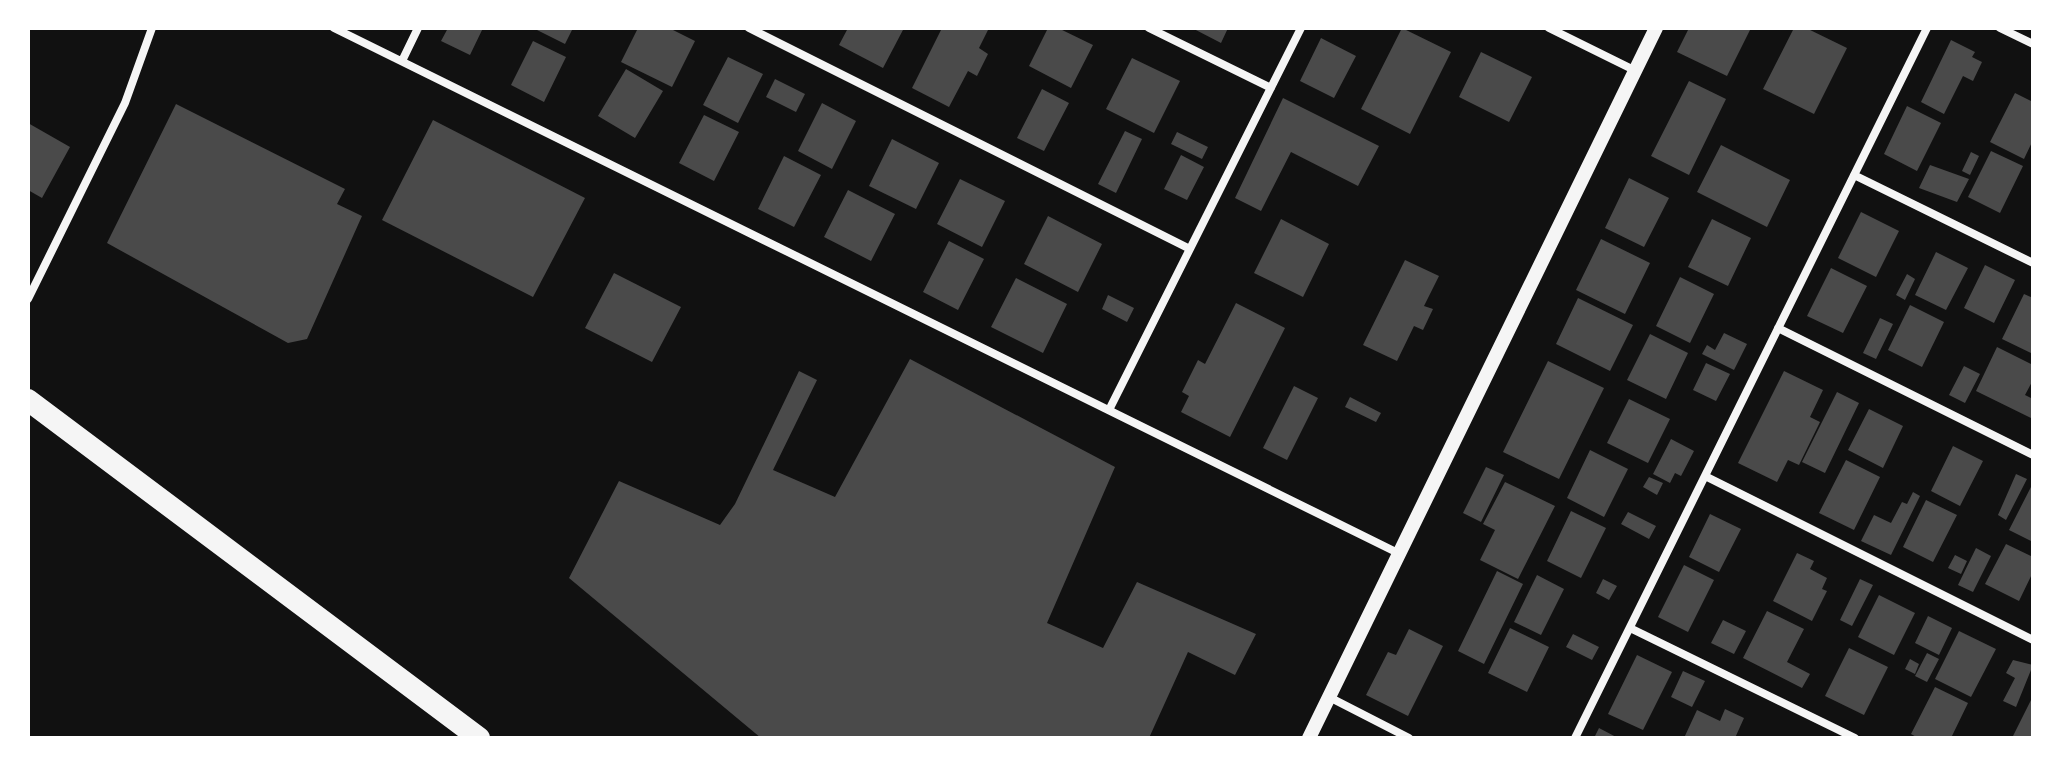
<svg xmlns="http://www.w3.org/2000/svg" width="2061" height="766" viewBox="0 0 2061 766" font-family="Georgia,serif">
<style>
.building{fill:#4a4a4a}
.lines{fill:none;stroke-linecap:round;stroke-linejoin:round}
.minor{stroke:#f5f5f5;stroke-width:8}
.tertiary{stroke:#f5f5f5;stroke-width:14}
.trunk{stroke:#f5f5f5;stroke-width:22}
</style>
<rect width="100%" height="100%" fill="#111"/>
<path class="building" d="M448,28H483L470,55L441,41Z
M533,28H573L565,44Z
M638,28H669L695,41L672,87L621,62Z
M848,28H904L883,68L839,45Z
M942,28H989L979,48L988,54L977,76L968,71L949,107L912,88Z
M1048,28H1058L1093,45L1071,88L1029,66Z
M1192,28H1228L1221,43Z
M1402,28L1451,52L1410,134L1361,109Z
M1689,28H1751L1727,76L1677,52Z
M1794,28H1806L1847,48L1814,114L1763,89Z
M1321,38L1356,56L1334,98L1300,81Z
M1951,40L1975,52L1972,57L1982,62L1973,81L1963,76L1944,114L1921,102Z
M533,41L566,57L544,102L511,85Z
M1481,52L1532,77L1509,122L1459,97Z
M728,57L763,74L738,123L703,105Z
M1132,58L1180,81L1154,133L1106,109Z
M626,69L663,91L635,138L598,116Z
M775,79L805,94L796,112L766,97Z
M1689,81L1726,99L1689,175L1651,156Z
M1042,89L1069,103L1044,151L1017,138Z
M2015,93L2033,102V140L2024,159L1990,142Z
M1283,98L1379,146L1358,186L1291,152L1261,211L1235,198Z
M822,103L856,121L832,169L798,151Z
M176,104L345,189L337,204L362,216L307,339L288,343L107,243Z
M1907,106L1941,123L1917,171L1884,154Z
M704,115L739,132L714,181L679,163Z
M433,120L585,198L533,297L382,220Z
M28,123L70,147L42,198L28,190Z
M1125,131L1142,139L1116,193L1098,184Z
M1177,132L1208,147L1202,159L1171,144Z
M892,139L939,163L916,209L869,186Z
M1721,145L1790,180L1767,227L1697,192Z
M1991,151L2023,166L2000,213L1968,197Z
M1971,152L1979,156L1970,175L1962,171Z
M1181,155L1204,167L1187,200L1164,189Z
M784,156L821,175L794,227L758,209Z
M1930,165L1969,179L1957,202L1919,188Z
M1629,178L1669,198L1644,247L1605,228Z
M960,179L1005,201L982,247L937,224Z
M848,190L895,214L871,261L824,237Z
M1861,212L1899,231L1876,277L1838,258Z
M1048,216L1102,244L1078,292L1024,264Z
M1281,219L1329,244L1303,297L1254,273Z
M1712,219L1751,238L1728,286L1688,267Z
M1601,239L1650,263L1625,314L1576,290Z
M949,241L984,259L958,310L923,292Z
M1936,252L1968,268L1946,310L1915,295Z
M1405,260L1439,276L1424,306L1433,309L1423,330L1414,326L1397,361L1363,345Z
M1985,265L2015,280L1994,323L1964,308Z
M1831,268L1867,286L1843,333L1807,316Z
M614,273L681,307L652,362L585,328Z
M1907,274L1915,279L1905,300L1896,295Z
M1680,277L1714,294L1690,343L1656,326Z
M1016,278L1067,304L1043,353L991,327Z
M2024,294L2033,298V354L2002,339Z
M1108,295L1134,308L1127,322L1102,309Z
M1578,298L1633,325L1610,371L1556,344Z
M1236,303L1285,328L1230,437L1181,412L1189,396L1182,392L1198,360L1205,364Z
M1910,305L1944,322L1922,367L1888,350Z
M1880,318L1893,324L1876,359L1863,353Z
M1724,333L1747,344L1734,370L1702,354L1707,345L1715,350Z
M1650,334L1688,353L1666,399L1627,380Z
M1997,347L2033,365V380L2025,395L2033,399V419L1976,391Z
M910,359L1115,467L1047,623L1103,648L1137,582L1256,634L1235,675L1188,652L1149,738H761L569,578L619,481L720,525L735,504L799,371L817,380L773,470L835,497Z
M1548,361L1604,388L1559,479L1503,452Z
M1706,363L1730,374L1716,401L1693,390Z
M1964,366L1980,374L1965,403L1949,395Z
M1784,371L1823,390L1810,417L1820,422L1799,465L1788,460L1777,482L1738,463Z
M1294,386L1318,398L1287,460L1263,448Z
M1837,392L1859,403L1825,473L1802,462Z
M1350,397L1381,413L1376,422L1345,407Z
M1629,399L1670,419L1648,463L1607,443Z
M1869,409L1903,426L1883,468L1848,450Z
M1671,439L1694,451L1681,476L1675,473L1670,483L1653,474Z
M1953,446L1983,461L1960,506L1931,491Z
M1590,450L1628,469L1604,517L1567,498Z
M1846,460L1880,477L1854,530L1819,513Z
M1486,467L1504,475L1481,522L1463,513Z
M2016,474L2027,479L2006,520L1998,515Z
M1649,477L1663,483L1657,495L1643,487Z
M1505,482L1555,506L1518,579L1480,560L1495,530L1483,524Z
M2033,483V542L2009,530Z
M1913,492L1920,496L1891,555L1861,541L1874,515L1891,523L1902,502L1907,504Z
M1926,500L1957,515L1933,562L1903,547Z
M1571,511L1606,528L1581,578L1547,561Z
M1628,512L1656,526L1649,539L1621,524Z
M1710,514L1741,529L1719,572L1689,557Z
M2006,544L2033,557V572L2019,601L1985,584Z
M1976,548L1991,556L1973,592L1958,585Z
M1797,553L1814,561L1810,569L1827,578L1822,589L1827,591L1812,621L1773,601Z
M1955,555L1967,561L1961,574L1948,568Z
M1684,565L1714,580L1688,632L1658,617Z
M1497,571L1523,584L1484,664L1458,651Z
M1537,575L1564,589L1541,635L1514,622Z
M1603,579L1617,586L1609,600L1596,593Z
M1860,579L1873,585L1852,626L1840,620Z
M1879,595L1915,613L1894,655L1858,637Z
M1767,611L1804,629L1787,662L1810,674L1802,688L1743,658Z
M1928,616L1952,628L1939,655L1915,643Z
M1723,620L1746,631L1734,654L1711,643Z
M1510,628L1549,647L1527,692L1488,673Z
M1409,629L1443,646L1408,716L1366,695L1388,652L1396,655Z
M1959,631L1996,649L1971,697L1935,679Z
M1573,634L1599,647L1592,660L1566,647Z
M1849,648L1888,667L1864,715L1825,696Z
M1927,653L1939,659L1927,682L1915,676Z
M1637,655L1672,672L1643,730L1608,714Z
M1910,659L1919,664L1915,674L1905,669Z
M2013,660L2033,665L2016,707L2003,701L2015,678L2006,673Z
M1683,671L1705,681L1692,707L1671,697Z
M1935,687L1968,703L1951,738H1918L1911,734Z
M2033,696V738H2012Z
M1725,709L1744,718L1735,738H1684L1697,710L1720,721Z
M1599,728L1618,738H1594Z"/>
<g class="lines">
<path class="minor" d="M334,28L1398,553
M749,28L1190,249
M1149,28L1271,88
M1549,28L1634,70
M2000,28L2033,44
M402,61L418,28
M1854,175L2033,263
M28,299L125,103L152,28
M1778,328L2033,455
M1109,410L1301,28
M1705,476L2033,640
M1630,628L1855,738
M1329,697L1409,738
M1575,738L1927,28"/>
<path class="tertiary" d="M1309,738L1656,28"/>
<path class="trunk" d="M28,400L479,738"/>
</g>
<rect width="2061" height="766" fill="none" stroke="#ffffff" stroke-width="60"/>
</svg>
